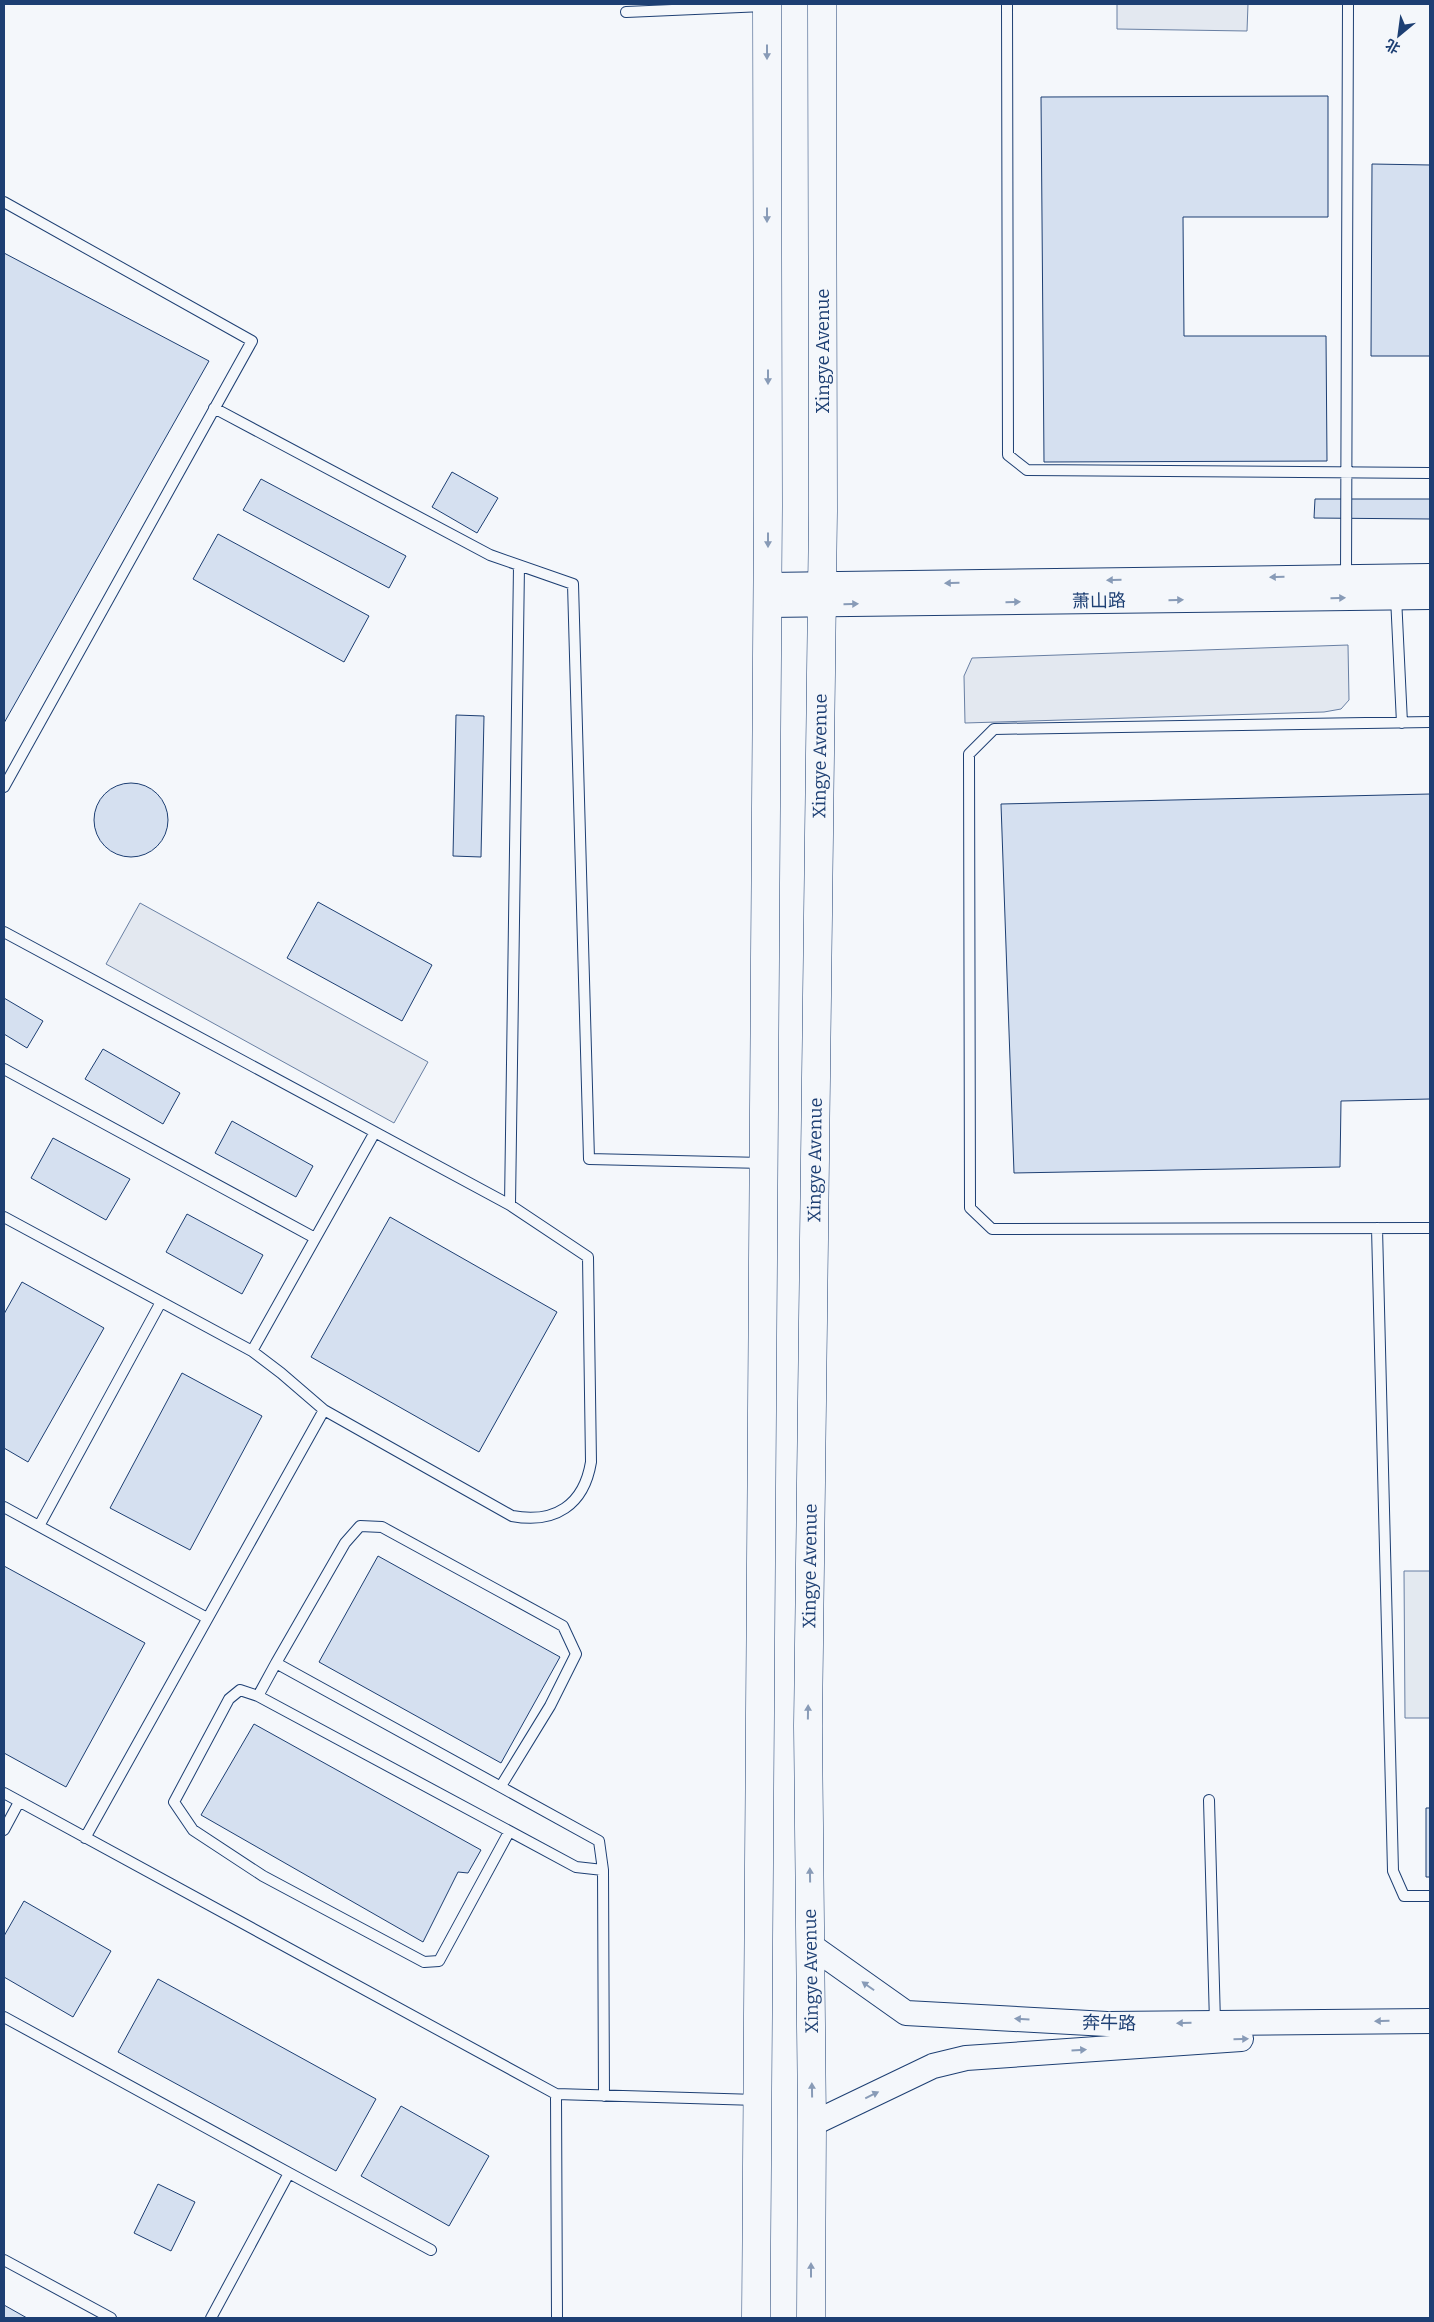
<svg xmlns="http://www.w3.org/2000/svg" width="1434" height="2322" viewBox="0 0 1434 2322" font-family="Bitter,'Noto Sans SC',serif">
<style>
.green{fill:#e3e9f0;stroke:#687fa3}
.parking{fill:#e3e8f0;stroke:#687fa3}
.building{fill:#d5e0f0;stroke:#1d3f73}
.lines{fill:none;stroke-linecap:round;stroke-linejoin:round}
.service-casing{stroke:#1d3f73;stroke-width:12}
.tertiary-casing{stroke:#1d3f73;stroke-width:26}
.primary-casing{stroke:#1d3f73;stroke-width:29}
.service{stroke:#f4f7fb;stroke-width:10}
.tertiary{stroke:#f4f7fb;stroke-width:24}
.primary{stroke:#f4f7fb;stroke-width:28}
.oneway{fill:#889bb7}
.labels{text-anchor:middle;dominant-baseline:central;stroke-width:4;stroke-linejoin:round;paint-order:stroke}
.street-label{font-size:18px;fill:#1d3f73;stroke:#f4f7fb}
</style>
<rect width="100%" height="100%" fill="#f4f7fb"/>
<path class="green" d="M1404,1571H1430V1718H1405Z"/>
<path class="parking" d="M1117,4H1248L1247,31L1117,29Z
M1348,645L1349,700L1341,709L1324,712L965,723L964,676L972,658Z
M140,903L428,1062L394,1123L106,964Z"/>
<path class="building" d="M1328,96V217H1183L1184,336H1326L1327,461L1044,462L1041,97Z
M1372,164L1430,165V356H1371Z
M4,253L209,361L4,723Z
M452,472L498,498L477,533L432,507Z
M261,479L406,556L389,588L243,510Z
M1315,499H1430V519L1314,518Z
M218,534L369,616L344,662L193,579Z
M456,715L484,716L481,857L453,856Z
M94 820a37 37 0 1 1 74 0a37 37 0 1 1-74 0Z
M1430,794V1099L1341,1101L1340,1167L1014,1173L1001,804Z
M318,902L432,965L402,1021L287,958Z
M4,998L43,1021L27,1048L4,1034Z
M103,1049L180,1093L163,1124L85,1079Z
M232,1121L313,1166L296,1197L215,1153Z
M53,1138L130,1179L106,1220L31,1178Z
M187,1214L263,1255L242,1294L166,1252Z
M390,1217L557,1312L479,1452L311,1357Z
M22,1282L104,1328L28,1462L4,1448V1314Z
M182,1373L262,1416L190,1550L110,1508Z
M378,1556L560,1657L501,1763L319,1662Z
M4,1566L145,1643L66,1787L4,1753Z
M254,1724L481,1850L468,1873L458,1872L423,1942L201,1815Z
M1426,1808H1430V1877H1426Z
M24,1901L111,1951L73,2017L4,1977V1936Z
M158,1979L376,2099L336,2171L118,2052Z
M401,2106L489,2156L449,2226L361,2176Z
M158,2184L195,2202L171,2251L134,2233Z
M4,2305L27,2318H4Z"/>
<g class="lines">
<defs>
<path id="service" d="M1007,4L1008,455L1027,470L1430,473
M626,12L766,6
M4,202L252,341L4,787
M214,408L490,555L573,584L589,1159L763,1163
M1346,576L1348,4
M1396,597L1402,723
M1430,722L994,729L969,754L970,1208L992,1229L1430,1228
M4,932L510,1205L519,566
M4,1069L315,1238
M4,1217L252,1351L281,1373L324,1410
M1377,1228L1393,1871L1404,1896H1430
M252,1351L375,1132
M4,1507L207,1618
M39,1526L161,1302
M258,1696L276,1663
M501,1786L550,1706L576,1654L563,1626L382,1527L360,1526L345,1543L276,1663L599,1841L603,1870
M4,1793L556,2094L557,2318
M1209,1800L1215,2023
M4,1830L19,1802
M509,1832L439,1961L424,1962L263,1876L193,1830L174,1802L229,1699L240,1690L258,1696L576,1867L603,1870L604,2096
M85,1838L324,1410L512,1516C555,1524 584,1505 591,1462L588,1257L510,1205
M4,2017L289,2173L211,2318
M556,2094L757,2100
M289,2173L431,2250
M4,2260L111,2318"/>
<path id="tertiary" d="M767,585L1430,576
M767,605L1430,597
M810,1945L906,2013L1107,2024L1430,2021
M812,2124L933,2066L966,2058L1241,2039"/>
<g id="primary">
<path d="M756,2318L768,506L767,4"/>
<path id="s1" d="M811,2318L812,2124L808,1726L823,511L822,4"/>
</g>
</defs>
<use href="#service" class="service-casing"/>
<use href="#tertiary" class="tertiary-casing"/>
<use href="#primary" class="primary-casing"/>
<use href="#service" class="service"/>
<use href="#tertiary" class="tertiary"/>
<use href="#primary" class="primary"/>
</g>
<defs><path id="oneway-solid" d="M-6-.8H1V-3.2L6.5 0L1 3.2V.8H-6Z" transform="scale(1.25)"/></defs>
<g class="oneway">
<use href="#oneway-solid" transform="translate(767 52) rotate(90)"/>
<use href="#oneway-solid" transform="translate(767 215) rotate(90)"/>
<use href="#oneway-solid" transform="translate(768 377) rotate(90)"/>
<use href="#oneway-solid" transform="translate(768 540) rotate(90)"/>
<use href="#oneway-solid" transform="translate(1277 577) rotate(179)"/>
<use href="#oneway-solid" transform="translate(1114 580) rotate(179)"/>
<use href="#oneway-solid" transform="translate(952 583) rotate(179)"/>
<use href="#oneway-solid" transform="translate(1338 598) rotate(-1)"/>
<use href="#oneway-solid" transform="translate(1176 600) rotate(-1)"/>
<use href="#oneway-solid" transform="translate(1013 602) rotate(-1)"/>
<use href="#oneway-solid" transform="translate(851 604) rotate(-1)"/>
<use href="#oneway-solid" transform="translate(808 1712) rotate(-89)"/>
<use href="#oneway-solid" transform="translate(810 1875) rotate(-91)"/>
<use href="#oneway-solid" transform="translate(868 1986) rotate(-145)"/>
<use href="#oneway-solid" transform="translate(1022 2019) rotate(-177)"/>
<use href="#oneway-solid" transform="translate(1382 2021) rotate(179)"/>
<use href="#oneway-solid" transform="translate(1184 2023) rotate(179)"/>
<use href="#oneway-solid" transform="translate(1241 2039) rotate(-1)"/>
<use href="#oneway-solid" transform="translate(1079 2050) rotate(-4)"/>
<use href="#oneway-solid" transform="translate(812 2090) rotate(-91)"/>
<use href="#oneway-solid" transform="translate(872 2095) rotate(-26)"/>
<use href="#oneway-solid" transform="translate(811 2270) rotate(-90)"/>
</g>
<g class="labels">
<g class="street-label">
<text transform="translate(823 351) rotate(-90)">Xingye Avenue</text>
<text transform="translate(1099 601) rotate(-1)">萧山路</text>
<text stroke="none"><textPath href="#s1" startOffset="1562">Xingye Avenue</textPath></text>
<text stroke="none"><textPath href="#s1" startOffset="1158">Xingye Avenue</textPath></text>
<text stroke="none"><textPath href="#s1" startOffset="752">Xingye Avenue</textPath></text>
<text transform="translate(811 1971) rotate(-91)">Xingye Avenue</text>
<text transform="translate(1109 2023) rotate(1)">奔牛路</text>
</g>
</g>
<rect width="1434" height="2322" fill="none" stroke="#1d3f73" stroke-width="10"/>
<g transform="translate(1399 35) rotate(209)" stroke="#f4f7fb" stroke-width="4" paint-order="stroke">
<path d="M0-4L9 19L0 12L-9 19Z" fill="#1d3f73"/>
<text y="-8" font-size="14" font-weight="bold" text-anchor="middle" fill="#1d3f73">北</text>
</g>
</svg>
